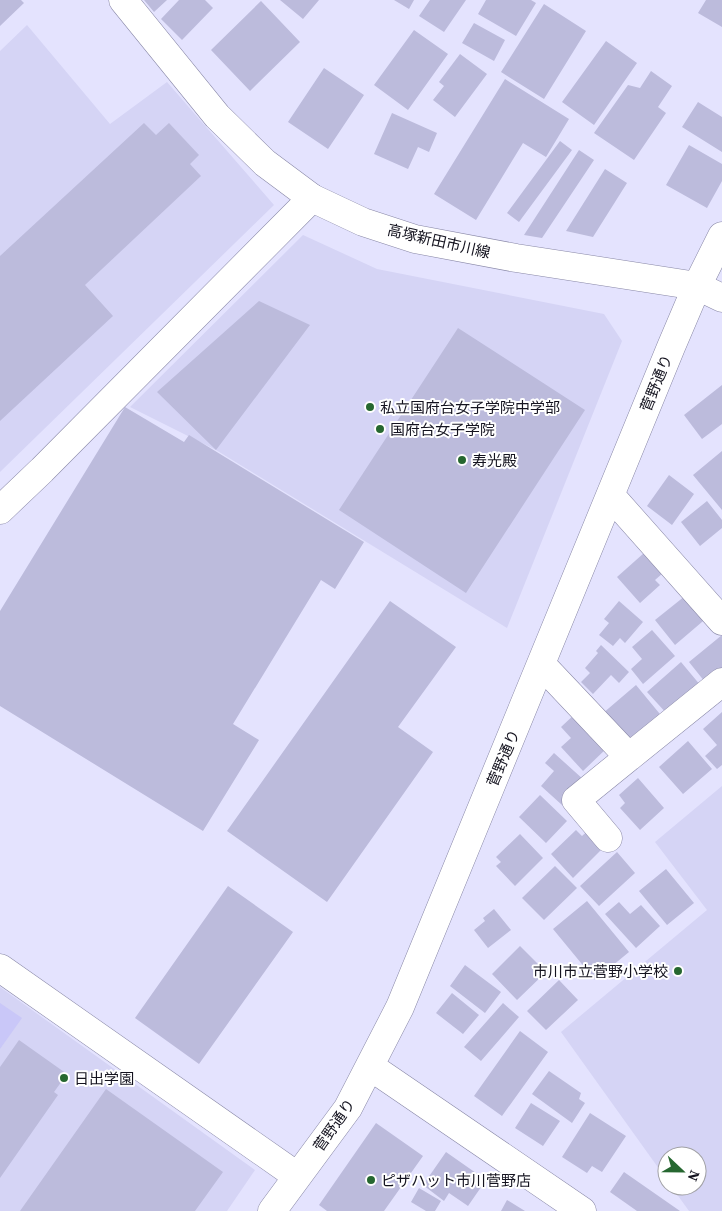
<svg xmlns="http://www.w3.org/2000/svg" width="722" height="1211" viewBox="0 0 722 1211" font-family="'Source Serif 4','Noto Sans JP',serif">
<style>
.built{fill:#d5d4f5}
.green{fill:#c9c7f8}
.building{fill:#bcbbdc}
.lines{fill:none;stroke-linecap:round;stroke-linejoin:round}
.minor-casing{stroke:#8988a7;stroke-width:29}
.major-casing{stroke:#8988a7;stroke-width:29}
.minor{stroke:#fff;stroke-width:28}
.major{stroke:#fff;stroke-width:28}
.poi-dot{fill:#266730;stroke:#fff;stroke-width:2}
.labels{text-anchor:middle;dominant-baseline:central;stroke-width:4;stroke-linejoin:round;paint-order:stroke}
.street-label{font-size:15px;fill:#14131f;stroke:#fff}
.poi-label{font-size:15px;fill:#14131f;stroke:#fff;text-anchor:start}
</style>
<rect width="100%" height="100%" fill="#e4e3fe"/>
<path class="built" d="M27,25L110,124L167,82L274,205L0,472V51Z
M303,235L377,269L604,314L622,341L507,628L216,450L130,407Z
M722,786V1211H689L671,1186H697V1156H667V1180L561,1032L707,910L655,842Z
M0,987L255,1170L227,1211H0Z"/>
<path class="green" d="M0,1003L22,1018L0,1049Z"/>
<path class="building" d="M0,0H21L24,3L0,26Z
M144,0H167L154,12Z
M179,0H205L213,8L182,40L161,19Z
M280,0H319L303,19Z
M394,0H414L409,9Z
M430,0H466L444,32L419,16Z
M486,0H531L536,3L516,36L478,14Z
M706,0H722V27L698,13Z
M261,1L300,42L250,91L211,50Z
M544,4L586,31L544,99L501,72Z
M474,23L505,40L494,61L462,43Z
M414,30L448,54L408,110L374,85Z
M606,41L637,63L594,125L562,102Z
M460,54L487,74L455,117L433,100L444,86L439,82Z
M324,68L364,95L328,149L288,122Z
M651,71L672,86L658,107L666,113L634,160L594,133L628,85L640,88Z
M505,79L569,119L546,157L523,143L476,220L434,194Z
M698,102L722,117V152L682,127Z
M392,113L437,133L429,152L418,147L408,169L374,154Z
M144,123L156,135L169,123L199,155L190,164L201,176L85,285L113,316L0,421V256Z
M560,141L572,150L519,222L507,213Z
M689,145L722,164V181L707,208L666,185Z
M579,150L594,160L542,238L524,235Z
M605,169L627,183L593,237L566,231Z
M259,301L310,325L216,450L157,392Z
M458,328L585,410L466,593L339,510Z
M722,385V424L702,439L684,415Z
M125,407L184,442L189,435L364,542L335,589L321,580L233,724L259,740L203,831L0,706V611Z
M722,451V510L693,475Z
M669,475L694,494L672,525L647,506Z
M707,501L722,520V528L700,546L681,522Z
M653,545L671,566L655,580L660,585L640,603L617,577Z
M690,592L709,616L675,645L655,620Z
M390,601L456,647L398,727L433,752L327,902L227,831Z
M619,601L643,622L625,643L620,638L613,646L599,635L609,623L604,619Z
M652,630L675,656L643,684L631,669L642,659L632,647Z
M722,635V676L709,687L689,662Z
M601,645L629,672L619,683L611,675L593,694L581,682L590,673L585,668L598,653L596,651Z
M681,662L701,686L668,715L647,692Z
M636,685L664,719L644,735L640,730L626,742L602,714Z
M722,712V765L717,769L705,756L717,745L703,729Z
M576,713L607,748L583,771L561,747L571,738L561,727Z
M688,741L712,769L683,794L659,767Z
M554,753L584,780L562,805L541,786L554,771L545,763Z
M638,778L664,808L640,830L620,808L625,803L619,795Z
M540,795L567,821L546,843L519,817Z
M591,828L606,845L573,878L551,854L576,830L582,836Z
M520,834L543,858L515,886L496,866L501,862L496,857Z
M617,852L635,873L599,906L580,886Z
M555,866L577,888L544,920L522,898Z
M666,869L694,903L667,925L639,891Z
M228,886L293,932L199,1064L135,1018Z
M587,901L629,952L595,980L553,929Z
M619,902L630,914L641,905L660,926L636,948L605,914Z
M494,909L511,930L488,948L474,930L485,921L483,918Z
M520,946L546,972L517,1000L492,974Z
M465,965L501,992L485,1013L450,986Z
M559,980L578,1000L546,1030L527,1011Z
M452,993L479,1015L463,1034L436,1013Z
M503,1003L519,1017L481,1061L464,1047Z
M520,1031L548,1052L502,1116L474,1096Z
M19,1040L67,1074L54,1092L58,1095L0,1178V1067Z
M549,1071L581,1093L579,1099L585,1103L572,1123L532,1094Z
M106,1089L223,1172L195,1211H20Z
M531,1103L560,1121L543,1146L515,1128Z
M590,1113L626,1136L602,1172L592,1166L587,1173L562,1157Z
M376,1123L423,1156L384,1211H327L319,1205Z
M446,1152L486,1180L468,1206L449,1193L444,1201L423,1185Z
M624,1172L680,1211H637L610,1192Z
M419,1188L441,1201L435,1211H426L411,1202Z
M507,1200L525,1211H501Z"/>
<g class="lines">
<defs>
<path id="minor" d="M611,496L722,621
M0,510L42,470L312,198
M542,665L629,757L722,682
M608,838L576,800L629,757
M0,968L297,1176
M371,1067L582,1211
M272,1211L348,1108L400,1007L671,347L697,286L722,236"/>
<path id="major" d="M123,0L217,116L265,163L312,198L363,222L415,239L516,258L697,286L722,298"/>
</defs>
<use href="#minor" class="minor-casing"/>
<use href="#major" class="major-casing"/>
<use href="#minor" class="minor"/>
<use href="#major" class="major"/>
</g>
<g class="poi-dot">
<circle cx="370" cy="407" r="5"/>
<circle cx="380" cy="429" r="5"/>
<circle cx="462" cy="460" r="5"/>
<circle cx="678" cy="971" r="5"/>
<circle cx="64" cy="1078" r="5"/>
<circle cx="371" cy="1180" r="5"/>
</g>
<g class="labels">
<g class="street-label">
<text transform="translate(439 241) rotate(13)">高塚新田市川線</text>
<text transform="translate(656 383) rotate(-68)">菅野通り</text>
<text transform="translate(503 758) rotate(-67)">菅野通り</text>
<text transform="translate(334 1125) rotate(-55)">菅野通り</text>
</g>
<g class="poi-label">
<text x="380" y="407">私立国府台女子学院中学部</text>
<text x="390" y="429">国府台女子学院</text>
<text x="472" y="460">寿光殿</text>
<text x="668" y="971" text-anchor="end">市川市立菅野小学校</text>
<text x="74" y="1078">日出学園</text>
<text x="381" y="1180">ピザハット市川菅野店</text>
</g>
</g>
<g transform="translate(682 1171) rotate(112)"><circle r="24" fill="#ffffff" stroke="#a1a1a5"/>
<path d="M0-4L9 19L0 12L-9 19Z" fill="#266730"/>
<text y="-8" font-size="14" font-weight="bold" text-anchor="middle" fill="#14131f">N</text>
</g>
</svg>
